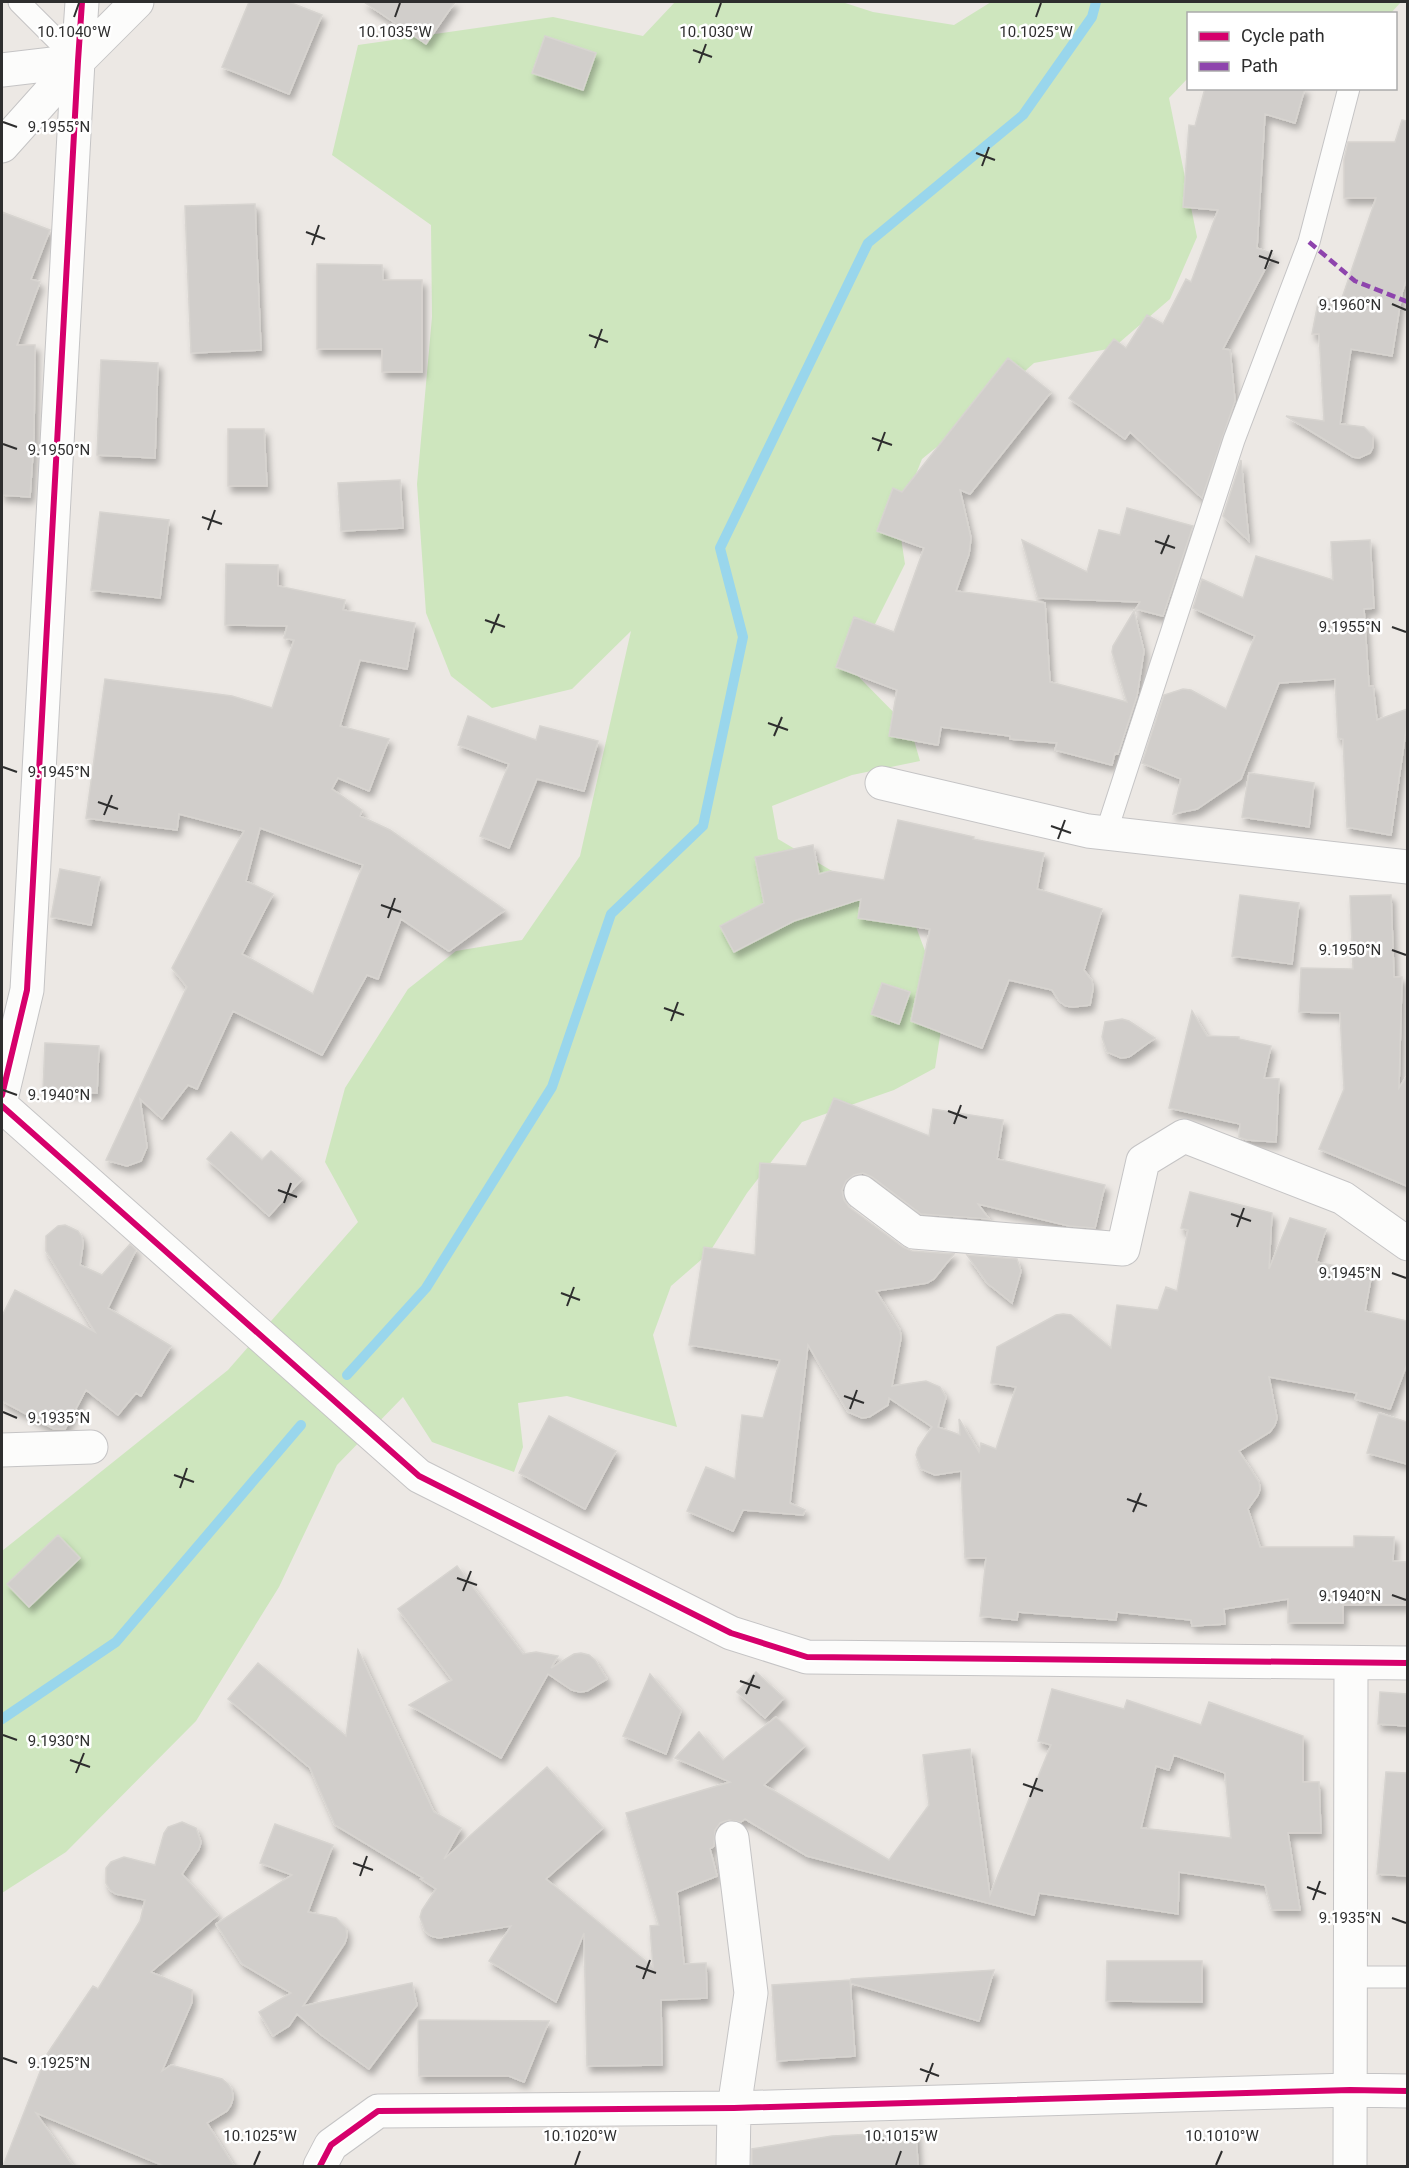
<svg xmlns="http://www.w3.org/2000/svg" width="1409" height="2168" viewBox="0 0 1409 2168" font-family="Roboto,sans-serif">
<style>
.green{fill:#cee6be}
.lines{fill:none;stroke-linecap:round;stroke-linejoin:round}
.stream{stroke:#99d6ec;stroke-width:10}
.building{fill:#d1cecb;stroke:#d7d4d0;stroke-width:1.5;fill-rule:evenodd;filter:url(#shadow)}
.lane-casing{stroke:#c5c4c5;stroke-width:23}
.street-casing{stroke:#c5c4c5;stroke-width:35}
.lane{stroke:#fcfcfb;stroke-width:21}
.street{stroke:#fcfcfb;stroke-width:33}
.quiet{stroke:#8e44ad;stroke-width:4.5;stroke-dasharray:9 4.5;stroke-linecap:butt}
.cycleway-casing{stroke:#fff;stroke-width:10}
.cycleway{stroke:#d6006c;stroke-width:6}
.ticks{fill:none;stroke:#2e2e2e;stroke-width:2}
.ticks-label{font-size:15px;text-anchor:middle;fill:#2e2e2e;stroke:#fff;stroke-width:5;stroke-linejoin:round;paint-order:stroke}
</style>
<defs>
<filter id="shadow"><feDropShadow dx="3.5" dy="6" stdDeviation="3" flood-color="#0004"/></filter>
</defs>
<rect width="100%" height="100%" fill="#ece8e4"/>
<path class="green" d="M675,2H842L873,12L954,25L991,2H1401L1391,13L1188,14V78L1169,98L1197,237L1170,299L1113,348L1034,363L965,424L922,459L898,519L905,564L852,670L911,730L920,761L852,775L772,806L778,839L913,919L945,1004L935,1068L894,1090L802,1122L747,1193L709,1253L671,1286L653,1335L677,1427L567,1396L518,1403L523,1447L514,1472L432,1442L403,1397L337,1465L279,1587L196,1721L66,1852L2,1893V1551L228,1370L358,1222L325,1162L345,1088L408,989L456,951L522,940L580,856L631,631L572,689L492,708L451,676L426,613L417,484L432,317L431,225L332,155L358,45L553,17L643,36Z"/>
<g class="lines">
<path class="stream" d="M347,1375L426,1288L552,1087L611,914L703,826L743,637L720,548L868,243L1023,115L1092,17L1096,2
M2,1719L116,1642L301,1425"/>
</g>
<path class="building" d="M249,2H289L322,15L289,94L222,67Z
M364,2H455L426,44Z
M545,36L596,53L583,90L532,73Z
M1205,88H1305L1295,123L1265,114L1257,248L1273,254L1223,349L1230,350L1235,401L1202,498L1130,432L1125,439L1069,398L1114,339L1126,348L1147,315L1163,324L1186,279L1191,282L1218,210L1183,207L1189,125L1195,126Z
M1402,120L1407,121V278L1402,293L1392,356L1351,349L1340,424L1364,427L1373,436V447L1370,453L1359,458L1353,457L1286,416L1324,421L1319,334H1312L1319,297L1341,301L1376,198H1344V159L1348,142H1395Z
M255,204L261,350L191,353L185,206Z
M2,212L50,230L31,279L40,282L17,345H35L34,438L30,497L2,495Z
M317,264L382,265L383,280H422V372H382V349H317Z
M1008,358L1051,392L970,494L960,490L971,538L969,554L956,591L1045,603L1050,682L1127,702L1112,652L1113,646L1134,611L1144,651L1137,696L1118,754L1115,753L1112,765L1055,750L1057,743L1010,739V736L941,727L938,745L889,736L897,690L836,667L854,617L894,632L924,548L877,531L893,488L902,492Z
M101,360L158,363L155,458L97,455Z
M228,429H264L267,486H228Z
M1241,460L1249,541L1223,516Z
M400,480L403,528L341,531L338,483Z
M1127,508L1193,526L1163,616L1136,609L1140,602L1038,598L1022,540L1087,572L1099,530L1120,535Z
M100,512L169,520L160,598L91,590Z
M1370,540L1374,608L1364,609L1369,686H1373L1377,720L1407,709V723L1391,835L1347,827L1343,739L1338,738L1335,679L1279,683L1241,779L1197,809L1173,814L1181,779L1142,763L1164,695L1183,689L1191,690L1226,709L1255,636L1193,608L1202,579L1243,598L1256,556L1333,580L1331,542Z
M226,564L278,565V586L345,600L343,610L415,623L407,669L360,660L340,726L389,739L369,791L338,778L332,789L362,810L360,816L390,830L505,910L449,951L401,919L378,979L367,975L322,1055L233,1011L197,1089L188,1085L162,1119L140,1099L147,1147L141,1161L127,1166L106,1160L187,987L172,968L244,831L179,814L177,830L86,818L105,679L232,696L272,708L294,640L284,638L287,626L225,625ZM260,828L363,865L313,994L242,954L273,894L246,881Z
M468,716L536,740L540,726L598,741L584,791L537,779L509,848L480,836L509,764L458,745Z
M1249,773L1314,783L1309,827L1242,817Z
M898,820L974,837L973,839L1044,853L1037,889L1102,909L1084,970L1092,981L1093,989L1090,1005L1073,1007L1066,1006L1059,1001L1052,990L1009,980L982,1048L911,1021L930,929L858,918L861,899L794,921L734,952L720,926L764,903L755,857L813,845L819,874L830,871L884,880Z
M60,869L100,877L91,925L51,917Z
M1240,895L1299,903L1292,964L1232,956Z
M1391,895L1394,977H1402L1399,1088L1407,1076V1186L1319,1149L1344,1089L1340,1013L1299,1012L1301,968L1353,969L1350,896Z
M882,983L910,992L899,1024L871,1014Z
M1192,1011L1207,1036L1239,1037V1039L1271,1046L1264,1078L1279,1079L1276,1142L1247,1140L1239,1137L1240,1124L1169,1108Z
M1122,1019L1129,1021L1155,1038L1129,1057L1121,1058L1107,1052L1102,1037L1105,1022Z
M45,1043L99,1046L97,1093L43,1090Z
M834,1098L929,1136L933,1109L1003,1120L997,1159L1105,1185L1095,1228L1069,1226L978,1204L989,1219L921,1214L872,1177L863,1173L854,1175L846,1181L842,1190L844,1200L849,1207L903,1247L912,1251L954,1254L934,1279L927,1283L876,1291L900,1330L901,1338L892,1386L926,1381L940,1387L946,1397L938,1427L960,1435L959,1419L979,1452L981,1443L996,1449L1016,1387L991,1383L997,1347L1056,1315L1063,1314L1071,1315L1111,1348L1117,1305L1158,1310L1166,1287L1177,1291L1188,1230L1181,1228L1190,1192L1272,1213L1269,1269L1290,1218L1326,1229L1316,1262L1372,1273L1365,1311L1407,1321V1364L1390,1409L1355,1399L1357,1393L1269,1377L1277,1418L1275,1425L1270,1432L1239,1451L1259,1482L1260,1489L1258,1495L1248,1509L1260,1547H1354V1536L1394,1537L1393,1561L1407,1562V1605H1343V1623H1288V1599L1224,1609L1225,1624L1192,1626L1191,1620L1117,1612L1116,1620L1018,1612L1017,1620L980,1616L986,1558H965L961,1471L935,1475L921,1469L916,1455L918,1448L932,1427L889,1398L888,1405L869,1417L862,1418L848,1412L808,1345L790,1503L805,1510L803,1515L743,1510L733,1531L687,1511L706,1467L735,1479L742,1415L763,1418L780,1360L689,1345L704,1247L755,1255L760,1163L806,1166Z
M231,1132L262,1160L271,1151L302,1179L269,1216L207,1159Z
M65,1225L78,1231L82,1237L83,1245L80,1265L102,1275L130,1244L136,1250L108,1308L171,1346L141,1396L136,1393L118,1415L86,1390L65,1429H54L2,1401V1316L15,1290L95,1332L46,1251V1236L58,1226Z
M967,1255L1017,1259L1021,1271L1012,1303L987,1283Z
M1379,1413L1407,1422V1464L1367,1453Z
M549,1416L616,1451L585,1509L519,1473Z
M58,1535L80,1558L29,1607L7,1584Z
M457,1566L523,1654L536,1652L558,1656L551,1668L574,1654L581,1653L589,1655L595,1660L607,1679L587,1691L580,1692L572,1690L548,1674L501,1758L409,1705L452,1680L398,1609Z
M358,1650L434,1812L461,1828L444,1859L547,1767L603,1828L546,1879L653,1967L650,1926L659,1925L626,1813L730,1782L675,1758L699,1732L723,1760L776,1717L805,1746L764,1785L889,1860L929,1805L923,1755L970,1749L990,1895L1051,1745L1038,1741L1052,1689L1124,1709L1127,1700L1201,1725L1209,1702L1303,1736V1782H1319L1321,1833H1288L1300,1910H1272L1265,1885L1179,1872L1178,1914L1039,1893L1034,1915L807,1856L745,1819L741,1822L729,1820L720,1823L715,1830L714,1846L710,1849L717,1876L677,1892L684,1964L706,1963L707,1998L661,2000L662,2065L587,2066L584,1933L556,2002L489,1961L511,1926L439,1938L431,1936L425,1931L420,1917L422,1910L436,1889L421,1879L423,1878L335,1825L310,1768L228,1699L258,1663L346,1736ZM1174,1755L1225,1773L1231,1838L1141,1828L1156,1766L1169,1770Z
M756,1672L784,1698L765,1718L737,1692Z
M650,1674L681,1711L666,1754L623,1736Z
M1380,1692L1407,1694V1726L1378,1724Z
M1386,1772L1407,1773V1876L1377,1874Z
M182,1822L196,1828L201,1842L199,1849L182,1874L218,1915L151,1972L192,1990V2002L162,2071L171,2065L222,2079L228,2084L232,2090L233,2098L231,2105L227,2111L207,2123L234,2166H164L36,2113L73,2166H3L47,2054L93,1986L98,1989L140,1921L145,1900L116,1894L110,1890L106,1883V1868L111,1862L124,1857L155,1865L164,1833L168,1827Z
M275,1824L333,1845L308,1912L336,1918L346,1928L347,1936L345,1943L303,2006L412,1983L417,2005L369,2069L320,2034L297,2014L289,2026L273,2036L259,2012L291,1993L242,1964L216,1924L292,1875L260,1863Z
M1107,1961H1202V2002L1106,2001Z
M994,1970L979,2021L850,1983L851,1979Z
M850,1980L855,2056L777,2061L772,1985Z
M418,2020L549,2021L524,2082L509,2076H419Z
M916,2132L918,2166H752V2149L832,2136Z"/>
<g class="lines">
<defs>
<path id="lane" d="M19,2L78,61
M1106,833L1234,440L1309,242L1349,88
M1350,1977H1408"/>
<path id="street" d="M2,70L78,61
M2,146L78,61L137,2
M882,783L1088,831L1408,867
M2,1095L27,990L78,61L82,2
M2,1106L419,1476L731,1633L807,1657L1408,1663
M861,1192L914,1232L1123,1249L1143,1161L1184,1136L1343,1198L1408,1244
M2,1450L91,1447
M732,1838L751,1993L734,2108L733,2166
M320,2166L331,2145L378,2111L734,2108L1350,2090L1408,2091
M1350,2166L1351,1664"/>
</defs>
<use href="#lane" class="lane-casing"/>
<use href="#street" class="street-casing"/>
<use href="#lane" class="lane"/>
<use href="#street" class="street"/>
<path class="quiet" d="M1309,242L1355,281L1408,302"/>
<defs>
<path id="cycleway" d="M2,1095L27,990L78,61L82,2
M2,1106L419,1476L731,1633L807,1657L1408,1663
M320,2166L331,2145L378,2111L734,2108L1350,2090L1408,2091"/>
</defs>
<use href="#cycleway" class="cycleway-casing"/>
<use href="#cycleway" class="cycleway"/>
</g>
<path class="ticks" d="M74,17L79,3M395,17L400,3M716,17L721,3M1036,17L1041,3M693,50L712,57M699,63L706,44M3,122L17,127M976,153L995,160M982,166L989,147M306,232L325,239M312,245L319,225M1259,256L1279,263M1265,269L1272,250M1392,304L1406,310M589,335L608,342M595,348L602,329M872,438L892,445M3,444L17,449M878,451L885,432M202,517L222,524M208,530L215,510M1155,541L1175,548M1161,554L1169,535M485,620L505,627M1392,627L1406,632M491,633L499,614M768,723L788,730M774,736L782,717M3,767L17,772M98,802L118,809M104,815L112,795M1051,826L1071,833M1058,839L1065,820M381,905L401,912M388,918L395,898M1392,950L1406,955M664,1008L684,1015M671,1021L678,1002M3,1090L17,1095M948,1111L967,1118M954,1124L961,1105M278,1190L297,1197M284,1203L291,1183M1231,1214L1251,1221M1237,1227L1244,1208M1392,1273L1406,1278M561,1293L580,1300M567,1306L574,1287M844,1396L864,1403M850,1409L857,1390M3,1412L17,1418M174,1475L194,1482M180,1488L187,1468M1127,1499L1147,1506M1133,1512L1141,1493M457,1578L477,1585M463,1591L471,1571M1392,1595L1406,1600M740,1681L760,1688M746,1694L754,1675M3,1735L17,1740M70,1760L90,1767M76,1773L84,1753M1023,1784L1043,1791M1030,1797L1037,1778M353,1863L373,1870M360,1876L367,1856M1307,1887L1326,1894M1313,1900L1320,1881M1392,1918L1406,1923M636,1966L656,1973M643,1979L650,1960M3,2058L17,2063M920,2069L939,2076M926,2082L933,2063M254,2165L260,2151M575,2165L580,2151M896,2165L901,2151M1216,2165L1222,2151"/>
<g class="ticks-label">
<text x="74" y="37">10.1040°W</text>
<text x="1036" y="37">10.1025°W</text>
<text x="395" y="37">10.1035°W</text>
<text x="716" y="37">10.1030°W</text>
<text x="59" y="132">9.1955°N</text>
<text x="1350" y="310">9.1960°N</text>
<text x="59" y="455">9.1950°N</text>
<text x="1350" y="632">9.1955°N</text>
<text x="59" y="777">9.1945°N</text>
<text x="1350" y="955">9.1950°N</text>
<text x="59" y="1100">9.1940°N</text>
<text x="1350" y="1278">9.1945°N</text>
<text x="59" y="1423">9.1935°N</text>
<text x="1350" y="1601">9.1940°N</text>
<text x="59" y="1746">9.1930°N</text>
<text x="1350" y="1923">9.1935°N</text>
<text x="59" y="2068">9.1925°N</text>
<text x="260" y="2141">10.1025°W</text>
<text x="580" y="2141">10.1020°W</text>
<text x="901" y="2141">10.1015°W</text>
<text x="1222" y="2141">10.1010°W</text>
</g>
<rect width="1409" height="2168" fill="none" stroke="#2e2e2e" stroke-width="6"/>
<rect x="1187" y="12" width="210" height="78" fill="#ffffff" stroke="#ababab" stroke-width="1.5"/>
<rect x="1199" y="32" width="30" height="9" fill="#d6006c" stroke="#ababab" stroke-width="1.5"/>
<text x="1241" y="42" font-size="18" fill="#2e2e2e">Cycle path</text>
<rect x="1199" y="62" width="30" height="9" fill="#8e44ad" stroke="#ababab" stroke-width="1.5"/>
<text x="1241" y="72" font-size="18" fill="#2e2e2e">Path</text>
</svg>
